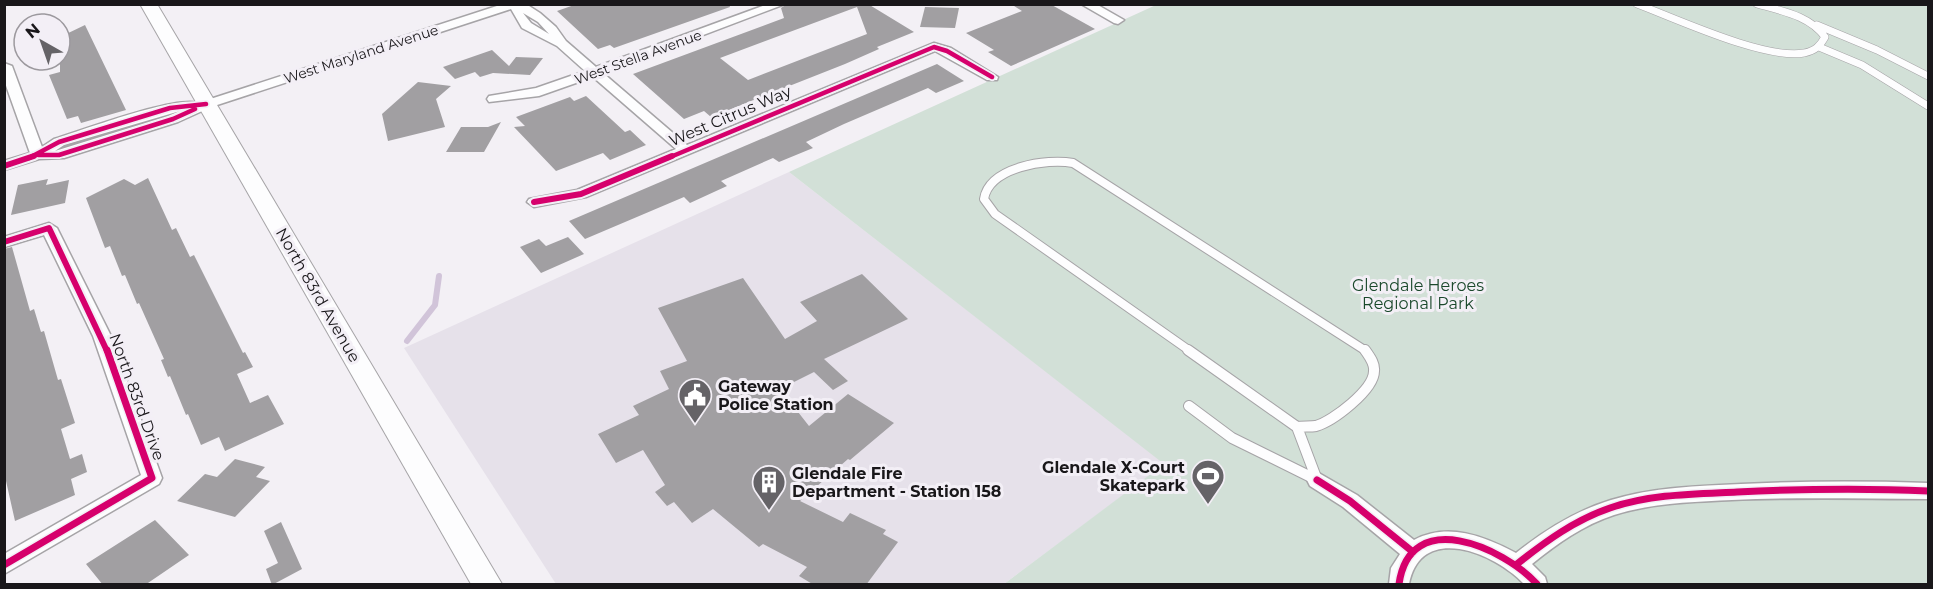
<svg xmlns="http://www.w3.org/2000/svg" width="1933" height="589" viewBox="0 0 1933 589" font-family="Montserrat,sans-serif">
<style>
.built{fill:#e6e1ea}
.green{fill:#d2e0d7}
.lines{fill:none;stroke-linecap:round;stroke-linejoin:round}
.stream{stroke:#d1c4d9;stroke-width:6}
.building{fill:#a19fa2;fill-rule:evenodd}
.lane-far2-casing{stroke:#a6a4a7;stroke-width:8}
.lane-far1-casing{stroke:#a6a4a7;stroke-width:10}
.lane-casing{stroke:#a6a4a7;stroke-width:12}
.street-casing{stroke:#a6a4a7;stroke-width:3}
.secondary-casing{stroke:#a6a4a7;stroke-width:2}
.lane-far2{stroke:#fdfdfe;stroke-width:7}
.lane-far1{stroke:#fdfdfe;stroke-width:8}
.lane{stroke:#fdfdfe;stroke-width:10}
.street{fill:#fdfdfe;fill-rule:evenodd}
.secondary{fill:#fdfdfe;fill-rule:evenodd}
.cycleway-far2-casing{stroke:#f3eff6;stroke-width:8}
.cycleway-far1-casing{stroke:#f3eff6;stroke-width:10}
.cycleway-casing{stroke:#f3eff6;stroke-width:10}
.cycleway-far2{stroke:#d6006c;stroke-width:4.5}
.cycleway-far1{stroke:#d6006c;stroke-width:6}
.cycleway{stroke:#d6006c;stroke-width:7}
.labels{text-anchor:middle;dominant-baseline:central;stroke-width:6;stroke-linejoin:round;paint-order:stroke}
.far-street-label{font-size:14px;fill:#19171a;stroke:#f3eff6}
.street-label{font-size:16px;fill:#19171a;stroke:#f3eff6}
.park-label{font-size:16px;fill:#1a482b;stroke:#f3eff6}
.poi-label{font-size:16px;font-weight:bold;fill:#19171a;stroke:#f3eff6;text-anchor:start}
</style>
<rect width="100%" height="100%" fill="#f3f0f5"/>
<path class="built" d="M789,172L1165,464L1004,584H556L404,348Z"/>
<path class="green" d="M1156,5H1928V584H1004L1164,464L789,172Z"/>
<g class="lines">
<path class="stream" d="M407,341L435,305L439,276"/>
</g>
<path class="building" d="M577,4H729L730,7L614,48L610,45L598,49L557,11Z
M787,4H868L914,32L877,47L879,49L845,64L711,117L704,111L684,119L633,74L784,18L781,8ZM857,7L867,34L748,80L720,58Z
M1011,4H1050L1095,29L1011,66L988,52L994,50L966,33L1022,11Z
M925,7L959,8L955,28L920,27Z
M85,25L126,110L81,123L78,116L67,119L49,75L60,72V37Z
M492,50L509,66L516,57L543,58L530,75L493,73L480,77L475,72L455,79L443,67Z
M937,64L964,81L936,93L928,88L844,124L806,142L813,148L779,162L773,158L721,181L727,186L690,203L684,197L585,239L569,221Z
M418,82L451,86L436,99L445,127L388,141L382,114Z
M586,96L625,132L630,130L646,145L610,160L603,153L556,171L514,127L525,126L516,117L570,97L574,101Z
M501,122L484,152H446L461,127H488Z
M148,178L172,230L176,228L190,257L194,255L243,353L245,352L253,367L237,374L250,403L268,395L284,424L225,451L219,437L201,445L188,414L186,415L170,376L168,377L161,360L164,359L139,303L137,304L125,275L122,276L110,246L105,248L86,198L124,179L135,185Z
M48,179L46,185L69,180L65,203L11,215L18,185Z
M568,237L584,254L541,273L520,247L539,239L546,246Z
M12,247L30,311L34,309L41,332L44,331L58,380L61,379L75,423L61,429L70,459L82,454L87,472L71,479L75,495L15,521L4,472V249Z
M862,274L908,319L824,359L848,381L833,390L814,372L780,389L809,426L848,394L894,423L850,460L848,459L800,501L843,522L850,513L886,530L883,534L898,542L866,585H814L799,576L807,567L763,544L759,547L713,509L692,523L674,502L667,506L655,492L665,485L643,450L616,463L598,434L639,415L633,406L669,389L660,371L687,361L658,308L743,278L785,339L817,321L800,302Z
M235,459L265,467L256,477L270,481L235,517L177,501L205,474L217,477Z
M155,520L189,555L145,585H103L86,564Z
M281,522L302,569L272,585L266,569L278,563L264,531Z"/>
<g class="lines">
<defs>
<path id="lane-far2" d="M1637,4C1677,19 1765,60 1804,53C1815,51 1820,46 1825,37C1809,15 1781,11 1757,4
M1817,25L1877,50L1928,76
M1819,47L1862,65L1928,106"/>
<path id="lane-far1" d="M1190,351L995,214L984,199C989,167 1047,158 1073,163L1366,351"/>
<path id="lane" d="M1188,350L1297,427
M1189,406L1232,438L1317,480
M1297,427L1317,480
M1297,427C1303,426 1310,427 1316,426C1333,421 1374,390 1374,371C1375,363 1369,356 1365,350"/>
<path id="street" d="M503,4H526L540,13L556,27L566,41L596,67L768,4H785L603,73L687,145L934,43L951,48L998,77L997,80H987L935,51L586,197L534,207L527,202L529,199L577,190L676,149L593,77L539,96L489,102L487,99L489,96L536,88L585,71L557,46L522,28L511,9L211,107L178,122L64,158L39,159L4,170V161L30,153L4,80V63L12,66L42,147L54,139C81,131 176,95 198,103ZM523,13L538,22L549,34L531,23ZM180,111L168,116L55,151L64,145Z
M1081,4H1096L1124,20L1118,24L1114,23Z
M49,223L57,228L111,336L162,478L159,484L4,574V554L141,475L93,336L44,235L4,247V237Z
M1317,472L1357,495L1414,540C1448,522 1484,536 1516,553C1545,530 1575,511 1611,500C1653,487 1697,486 1741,484C1804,481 1866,481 1928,483V499C1863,499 1797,497 1732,500C1693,502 1652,503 1614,515C1583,525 1557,544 1532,564L1545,577L1547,584H1524C1495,553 1421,522 1409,584H1389L1391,568L1400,554L1343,507L1310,486L1307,480L1310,474Z"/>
<path id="secondary" d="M140,4H157L502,584H471Z"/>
</defs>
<use href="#lane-far2" class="lane-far2-casing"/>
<use href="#lane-far1" class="lane-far1-casing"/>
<use href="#lane" class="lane-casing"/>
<use href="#street" class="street-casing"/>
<use href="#secondary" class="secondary-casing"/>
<use href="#lane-far2" class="lane-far2"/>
<use href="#lane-far1" class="lane-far1"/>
<use href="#lane" class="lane"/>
<use href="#street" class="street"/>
<use href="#secondary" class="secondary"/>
<defs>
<path id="cycleway-far2" d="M38,155H59L173,119L195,109
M29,158L59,142L170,108L206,104
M668,158L934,47L947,51L992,77"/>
<path id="cycleway-far1" d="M4,166L34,156
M534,202L581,194L672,156
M4,242L49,228L107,351"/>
<path id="cycleway" d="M1317,480L1350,501L1413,552
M1517,564C1546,541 1575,520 1610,508C1651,494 1694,494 1737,492C1800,489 1864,488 1928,491
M4,565L152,478L107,350
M1399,584C1410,506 1503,547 1537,584"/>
</defs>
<use href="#cycleway-far2" class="cycleway-far2-casing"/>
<use href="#cycleway-far1" class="cycleway-far1-casing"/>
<use href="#cycleway" class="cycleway-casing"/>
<use href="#cycleway-far2" class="cycleway-far2"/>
<use href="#cycleway-far1" class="cycleway-far1"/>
<use href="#cycleway" class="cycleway"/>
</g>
<defs>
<symbol id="civic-pin" viewBox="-11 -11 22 30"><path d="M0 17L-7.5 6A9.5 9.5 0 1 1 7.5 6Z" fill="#656367" stroke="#f3eff6"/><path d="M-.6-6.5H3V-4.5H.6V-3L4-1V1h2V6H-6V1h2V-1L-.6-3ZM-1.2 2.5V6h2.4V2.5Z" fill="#fff"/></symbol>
<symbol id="stadium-pin" viewBox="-11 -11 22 30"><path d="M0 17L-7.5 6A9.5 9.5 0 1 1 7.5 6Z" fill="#656367" stroke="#f3eff6"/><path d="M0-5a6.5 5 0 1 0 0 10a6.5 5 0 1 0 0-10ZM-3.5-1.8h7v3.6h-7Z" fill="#fff"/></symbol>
<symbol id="building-pin" viewBox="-11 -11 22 30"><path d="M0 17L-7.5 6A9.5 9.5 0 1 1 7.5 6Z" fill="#656367" stroke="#f3eff6"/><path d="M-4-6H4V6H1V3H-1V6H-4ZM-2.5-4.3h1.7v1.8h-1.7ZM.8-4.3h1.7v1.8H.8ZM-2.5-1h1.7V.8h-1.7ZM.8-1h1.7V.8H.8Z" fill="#fff"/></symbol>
</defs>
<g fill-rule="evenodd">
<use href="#civic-pin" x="676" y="376" width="38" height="52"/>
<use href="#stadium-pin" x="1189" y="457" width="38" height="52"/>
<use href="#building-pin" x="750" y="463" width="38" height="52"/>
</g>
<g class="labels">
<g class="far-street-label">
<text transform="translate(361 54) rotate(-18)">West Maryland Avenue</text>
<text transform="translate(638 57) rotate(-20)">West Stella Avenue</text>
</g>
<g class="street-label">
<text transform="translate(730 116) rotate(-23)">West Citrus Way</text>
<text transform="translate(318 295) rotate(60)">North 83rd Avenue</text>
<text transform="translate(137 397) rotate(70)">North 83rd Drive</text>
</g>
<g class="park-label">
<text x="1418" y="285">Glendale Heroes<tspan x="1418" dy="18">Regional Park</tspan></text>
</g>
<g class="poi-label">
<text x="718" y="386">Gateway<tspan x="718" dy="18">Police Station</tspan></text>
<text x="1185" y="467" text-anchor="end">Glendale X-Court<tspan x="1185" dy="18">Skatepark</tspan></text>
<text x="792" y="473">Glendale Fire<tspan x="792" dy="18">Department - Station 158</tspan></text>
</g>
</g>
<rect width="1933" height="589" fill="none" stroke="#19171a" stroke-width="12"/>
<g transform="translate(42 42) rotate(320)"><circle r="28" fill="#f3eff6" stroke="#9c999e" stroke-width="1.5"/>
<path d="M0-4.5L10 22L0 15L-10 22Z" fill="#656367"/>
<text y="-9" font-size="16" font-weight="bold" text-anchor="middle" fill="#19171a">N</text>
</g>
</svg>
